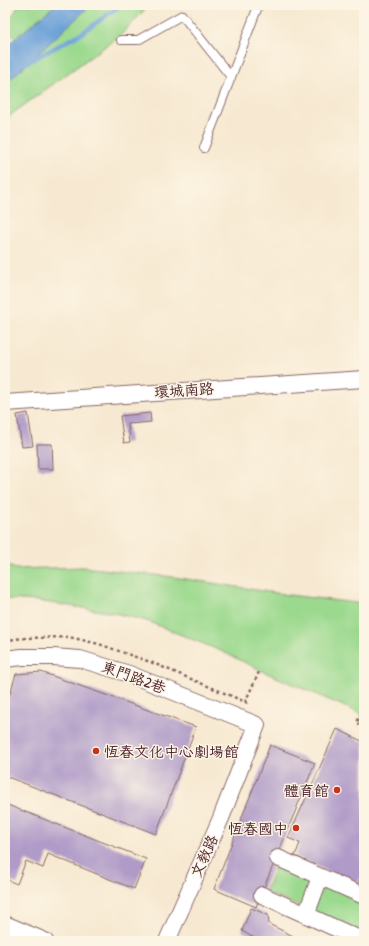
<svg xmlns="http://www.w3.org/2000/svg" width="369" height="946" viewBox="0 0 369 946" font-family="'Patrick Hand','LXGW WenKai TC',sans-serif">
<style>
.green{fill:#9bd98e;stroke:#727c5c}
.water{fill:#6ba0d8;stroke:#5a6082}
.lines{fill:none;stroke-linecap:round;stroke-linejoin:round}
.stream{stroke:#6ba0d8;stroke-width:4.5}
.building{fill:#b09bc8}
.lane-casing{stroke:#876665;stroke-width:10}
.street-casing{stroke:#876665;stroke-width:18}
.path{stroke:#876665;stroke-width:2.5;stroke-dasharray:3 3;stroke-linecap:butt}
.lane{stroke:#fff;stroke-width:8}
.street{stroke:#fff;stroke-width:16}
.poi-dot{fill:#c8321e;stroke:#fcf5e5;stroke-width:1.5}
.labels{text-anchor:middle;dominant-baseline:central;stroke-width:3;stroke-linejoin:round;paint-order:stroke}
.street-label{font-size:15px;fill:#4a1f2b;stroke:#fcf5e5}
.poi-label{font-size:15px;fill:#4a1f2b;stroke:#fcf5e5;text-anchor:end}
</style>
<rect width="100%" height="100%" fill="#fcf5e5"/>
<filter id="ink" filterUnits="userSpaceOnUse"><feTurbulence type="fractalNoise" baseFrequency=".025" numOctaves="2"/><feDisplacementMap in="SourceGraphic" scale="8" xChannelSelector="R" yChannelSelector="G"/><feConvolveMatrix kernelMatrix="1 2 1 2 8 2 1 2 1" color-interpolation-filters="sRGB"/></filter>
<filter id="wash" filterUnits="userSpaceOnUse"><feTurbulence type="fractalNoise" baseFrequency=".012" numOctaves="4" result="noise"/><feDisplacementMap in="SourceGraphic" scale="16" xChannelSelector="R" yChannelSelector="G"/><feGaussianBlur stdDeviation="0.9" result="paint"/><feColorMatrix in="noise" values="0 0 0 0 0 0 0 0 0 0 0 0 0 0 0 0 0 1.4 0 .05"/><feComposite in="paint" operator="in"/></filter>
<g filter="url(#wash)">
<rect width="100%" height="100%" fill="#f7e9d1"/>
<path class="green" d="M19,5H149L122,34L5,119V74L28,61L7,25Z
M5,563L15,569L83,567L173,577L289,595L364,604V715L269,674L221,651L147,621L114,613L83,608L37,601L5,599Z
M277,862L315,880L303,908L265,892Z
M324,884L364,901V934L312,912Z"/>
<path class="water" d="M55,5H91L5,84V47Z"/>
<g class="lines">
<path class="stream" d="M26,63L82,33L121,5"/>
</g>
<g id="blocks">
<path class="building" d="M28,413L33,446L22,447L17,415Z
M150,413L151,422L128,424L130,442L124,443L120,416Z
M37,444H52L53,469H38Z
M41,672L196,727L156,834L5,776V710L16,674Z
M337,729L364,742V872L357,885L295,856L300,843L288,838Z
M270,745L315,763L256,907L214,889Z
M5,804L146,859L134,889L48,854L43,868L26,861L17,884L5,879Z
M251,908L268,915L269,924L303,941H255L256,939L242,931Z"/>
</g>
</g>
<g filter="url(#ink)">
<use href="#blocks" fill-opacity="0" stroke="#876665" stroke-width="1"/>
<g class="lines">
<defs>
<path id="lane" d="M121,40H138L182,15L231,77
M204,148L257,9L260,5"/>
<path id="street" d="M5,403L364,379
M5,659L22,657H53L80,659L129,674L257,725L221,818L167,941
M278,858L364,896
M262,895L364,941
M306,915L320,877
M5,924L45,941"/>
</defs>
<use href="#lane" class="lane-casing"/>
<use href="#street" class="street-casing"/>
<path class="path" d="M5,640L26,638L69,637L99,644L153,663L248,703
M245,702L259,672
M361,713L357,723L364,726"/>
<use href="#lane" class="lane"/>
<use href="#street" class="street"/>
</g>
</g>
<g class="poi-dot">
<circle cx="96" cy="751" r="4"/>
<circle cx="337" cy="790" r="4"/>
<circle cx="296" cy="828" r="4"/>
</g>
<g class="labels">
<g class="street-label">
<text transform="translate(184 390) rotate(-4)">環城南路</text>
<text transform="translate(134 677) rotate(20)">東門路2巷</text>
<text transform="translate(204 856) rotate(-66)">文教路</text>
</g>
<g class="poi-label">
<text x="104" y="751" text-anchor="start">恆春文化中心劇場館</text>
<text x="329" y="790">體育館</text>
<text x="288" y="828">恆春國中</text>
</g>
</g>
<rect width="369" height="946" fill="none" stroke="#fcf5e5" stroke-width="20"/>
</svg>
